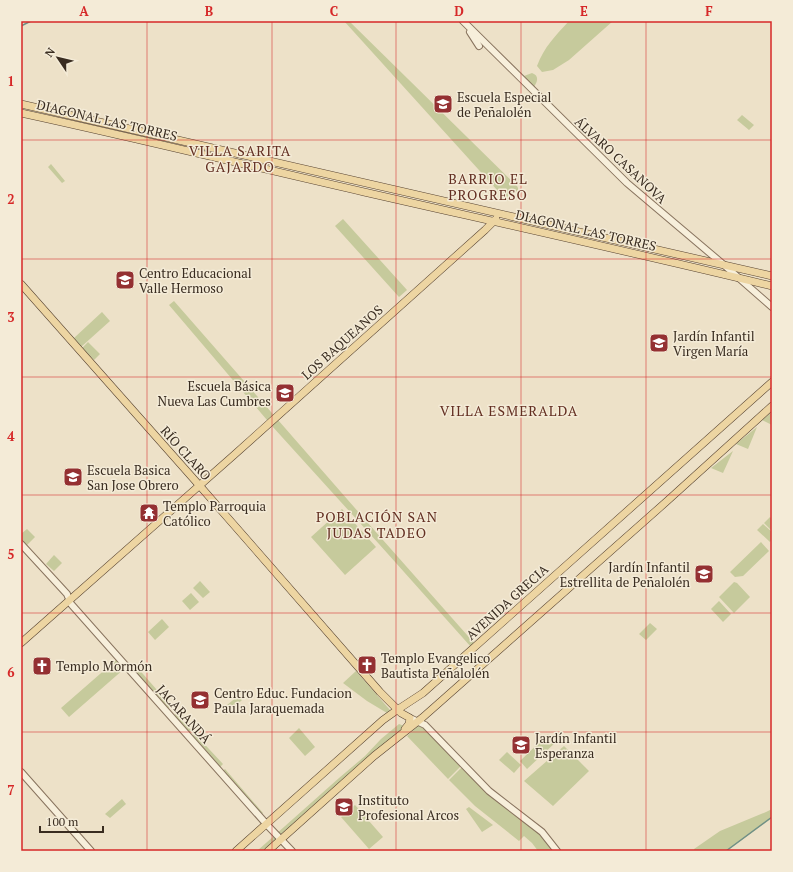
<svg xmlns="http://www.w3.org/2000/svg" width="793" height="872" viewBox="0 0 793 872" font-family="'PT Serif',serif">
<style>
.green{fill:#c6ca9c}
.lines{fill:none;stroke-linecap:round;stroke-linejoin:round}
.stream{stroke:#6f8f87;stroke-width:1.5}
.minor-casing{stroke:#88735e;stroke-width:8}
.major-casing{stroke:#564231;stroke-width:8}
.minor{stroke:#f7efdb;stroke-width:6}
.major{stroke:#edd5a2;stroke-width:7}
.grid{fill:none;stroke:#d62828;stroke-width:1;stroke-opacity:0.55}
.labels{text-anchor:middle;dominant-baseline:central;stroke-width:3;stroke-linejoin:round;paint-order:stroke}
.poi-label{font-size:13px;fill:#392c20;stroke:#f4ebd7;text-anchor:start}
.street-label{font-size:13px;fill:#392c20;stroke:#f4ebd7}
.neighbourhood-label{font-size:14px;letter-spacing:1px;fill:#632f22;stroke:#f4ebd7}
.neatline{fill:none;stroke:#d62828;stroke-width:1.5}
.grid-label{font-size:13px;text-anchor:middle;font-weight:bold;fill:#d62828}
</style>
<rect width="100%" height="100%" fill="#ede1c8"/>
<path class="green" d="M344,21H349L517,186L518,188V190L507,201Z
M569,21H613L569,60L553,70L542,72L537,66C544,47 556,35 569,21Z
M532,73C540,76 537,82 534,87L524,76Z
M742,115L754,125L749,130L737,120Z
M51,164L65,181L62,183L48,167Z
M343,219L407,290L399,297L335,226Z
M174,301L375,531L475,644L471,647L379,544L272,426L169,305Z
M102,312L110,321L81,347L74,338Z
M88,342L100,354L94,360L82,348Z
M772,412V425L762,420Z
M757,427L748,449L736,444Z
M733,451L723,473L711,468Z
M342,509L376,547L345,575L311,537Z
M770,517L772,519V531L764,523Z
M763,524L772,532V540L770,542L757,530Z
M27,529L35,537L26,546L21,541V534Z
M761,542L769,551L743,576L735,577L730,572Z
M54,555L62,563L54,571L46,564Z
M200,581L210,592L203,598L193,588Z
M734,582L737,583L750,597L734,613L719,597Z
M191,593L199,602L190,610L182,601Z
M719,601L731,614L723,622L711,609Z
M162,619L169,627L155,640L148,632Z
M650,623L657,629L646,640L639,634Z
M116,660L124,669L69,717L61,708Z
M136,666L171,706L167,709L131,669Z
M356,671L390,710L387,713L367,701L343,683Z
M238,696L242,700L226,715L221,710Z
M177,713L192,731L189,733L174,715Z
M399,724L404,726L403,729L264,851H257L339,778L365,756L381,739Z
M420,724L462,765L448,779L407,736Z
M299,728L315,747L305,756L289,738Z
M195,734L223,764L220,767L192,736Z
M548,734L556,742L527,769L520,761Z
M564,746L589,771L553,806L524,781Z
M507,752L521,765L514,773L499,760Z
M462,767L538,831L557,851H538L532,843L524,836L519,841L475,806L449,780Z
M225,769L263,813L261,815L223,771Z
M122,799L126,804L110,818L105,814Z
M355,805L383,837L369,849L341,817Z
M469,807L493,825L482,832L466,809Z
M772,809V818L727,851H694V849L720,831L766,812Z"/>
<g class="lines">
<path class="stream" d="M21,26L31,21
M726,851L772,817"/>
<defs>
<path id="minor" d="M463,21L627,183L724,265L772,307
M470,32L479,46
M21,544L67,594L71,604L269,827L292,851
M410,718L425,725L489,791L542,832L557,851
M21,772L91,851"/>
<path id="major" d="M21,104L772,276
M21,113C136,138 250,166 364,192C500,223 636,253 772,286
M21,284L199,485L380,692L401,713L410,718L409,724L405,729
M21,643L234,455L485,230L496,219
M236,851L383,720L397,710L423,693L772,382
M268,851L374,756L422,718L439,703L666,502L772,406"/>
</defs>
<use href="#minor" class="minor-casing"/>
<use href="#major" class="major-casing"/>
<use href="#minor" class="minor"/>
<use href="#major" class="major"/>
</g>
<path class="grid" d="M147,21V851M272,21V851M396,21V851M521,21V851M646,21V851M21,140H772M21,259H772M21,377H772M21,495H772M21,613H772M21,732H772"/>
<defs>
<symbol id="school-square" viewBox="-11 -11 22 22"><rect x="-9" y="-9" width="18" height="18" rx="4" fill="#943032" stroke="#f4ebd7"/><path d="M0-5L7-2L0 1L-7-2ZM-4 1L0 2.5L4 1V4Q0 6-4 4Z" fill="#fff"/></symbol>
<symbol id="temple-square" viewBox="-11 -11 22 22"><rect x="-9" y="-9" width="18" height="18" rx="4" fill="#943032" stroke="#f4ebd7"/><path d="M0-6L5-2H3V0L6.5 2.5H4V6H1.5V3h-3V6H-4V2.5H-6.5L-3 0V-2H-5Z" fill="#fff"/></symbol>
<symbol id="church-square" viewBox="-11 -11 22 22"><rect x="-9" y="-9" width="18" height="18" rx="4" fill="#943032" stroke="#f4ebd7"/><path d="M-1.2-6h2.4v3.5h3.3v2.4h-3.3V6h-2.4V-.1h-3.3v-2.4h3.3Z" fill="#fff"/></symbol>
<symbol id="university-square" viewBox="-11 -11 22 22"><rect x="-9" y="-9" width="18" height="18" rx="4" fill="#943032" stroke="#f4ebd7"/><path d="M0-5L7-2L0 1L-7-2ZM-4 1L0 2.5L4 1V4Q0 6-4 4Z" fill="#fff"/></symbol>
</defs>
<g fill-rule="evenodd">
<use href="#school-square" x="432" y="93" width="22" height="22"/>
<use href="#school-square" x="114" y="269" width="22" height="22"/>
<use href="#school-square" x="648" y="332" width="22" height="22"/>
<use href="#school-square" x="274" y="382" width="22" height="22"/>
<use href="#school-square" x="62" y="466" width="22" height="22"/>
<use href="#temple-square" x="138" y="502" width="22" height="22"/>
<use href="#school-square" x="693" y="563" width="22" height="22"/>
<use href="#church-square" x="356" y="654" width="22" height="22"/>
<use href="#church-square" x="31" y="655" width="22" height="22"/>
<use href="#school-square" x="189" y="689" width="22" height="22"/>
<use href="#school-square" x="510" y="734" width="22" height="22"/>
<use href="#university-square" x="333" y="796" width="22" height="22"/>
</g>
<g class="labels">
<g class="poi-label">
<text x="457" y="97">Escuela Especial<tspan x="457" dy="15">de Peñalolén</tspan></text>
<text x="139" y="273">Centro Educacional<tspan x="139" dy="15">Valle Hermoso</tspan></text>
<text x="673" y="336">Jardín Infantil<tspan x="673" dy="15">Virgen María</tspan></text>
<text x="271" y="386" text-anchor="end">Escuela Básica<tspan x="271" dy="15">Nueva Las Cumbres</tspan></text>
<text x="87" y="470">Escuela Basica<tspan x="87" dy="15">San Jose Obrero</tspan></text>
<text x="163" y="506">Templo Parroquia<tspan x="163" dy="15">Católico</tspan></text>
<text x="690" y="567" text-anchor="end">Jardín Infantil<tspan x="690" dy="15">Estrellita de Peñalolén</tspan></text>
<text x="381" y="658">Templo Evangelico<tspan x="381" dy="15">Bautista Peñalolén</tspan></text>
<text x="56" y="666">Templo Mormón</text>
<text x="214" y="693">Centro Educ. Fundacion<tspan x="214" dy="15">Paula Jaraquemada</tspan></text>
<text x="535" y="738">Jardín Infantil<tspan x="535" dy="15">Esperanza</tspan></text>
<text x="358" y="800">Instituto<tspan x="358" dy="15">Profesional Arcos</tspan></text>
</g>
<g class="street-label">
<text transform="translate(107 120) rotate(13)">DIAGONAL LAS TORRES</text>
<text transform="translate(621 160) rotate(43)">ÁLVARO CASANOVA</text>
<text transform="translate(586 230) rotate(13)">DIAGONAL LAS TORRES</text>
<text transform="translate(342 342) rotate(-42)">LOS BAQUEANOS</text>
<text transform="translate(186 453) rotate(48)">RÍO CLARO</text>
<text transform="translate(507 602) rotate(-42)">AVENIDA GRECIA</text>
<text transform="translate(184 714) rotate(48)">JACARANDÁ</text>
</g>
<g class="neighbourhood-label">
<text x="240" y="150">VILLA SARITA<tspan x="240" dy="16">GAJARDO</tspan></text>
<text x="488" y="178">BARRIO EL<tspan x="488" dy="16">PROGRESO</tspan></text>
<text x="509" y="410">VILLA ESMERALDA</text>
<text x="377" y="516">POBLACIÓN SAN<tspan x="377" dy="16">JUDAS TADEO</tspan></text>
</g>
</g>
<rect width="793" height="872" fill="none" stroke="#f4ebd7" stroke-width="44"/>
<g transform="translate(58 58) rotate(305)" stroke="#f4ebd7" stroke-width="3" paint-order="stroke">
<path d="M0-3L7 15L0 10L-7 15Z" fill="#392c20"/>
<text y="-6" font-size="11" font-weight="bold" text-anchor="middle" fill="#392c20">N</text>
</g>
<path d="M40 826v6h63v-6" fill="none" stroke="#392c20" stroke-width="2"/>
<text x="46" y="826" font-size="12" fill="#392c20" stroke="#f4ebd7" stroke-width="3" paint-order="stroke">100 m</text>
<rect x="22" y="22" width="749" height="828" class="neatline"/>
<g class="grid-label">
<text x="84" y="16">A</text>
<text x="209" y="16">B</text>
<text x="334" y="16">C</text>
<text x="459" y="16">D</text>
<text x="584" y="16">E</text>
<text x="709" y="16">F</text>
<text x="11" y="86">1</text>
<text x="11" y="204">2</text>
<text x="11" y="322">3</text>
<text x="11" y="441">4</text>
<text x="11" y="559">5</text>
<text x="11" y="677">6</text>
<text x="11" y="795">7</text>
</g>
</svg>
